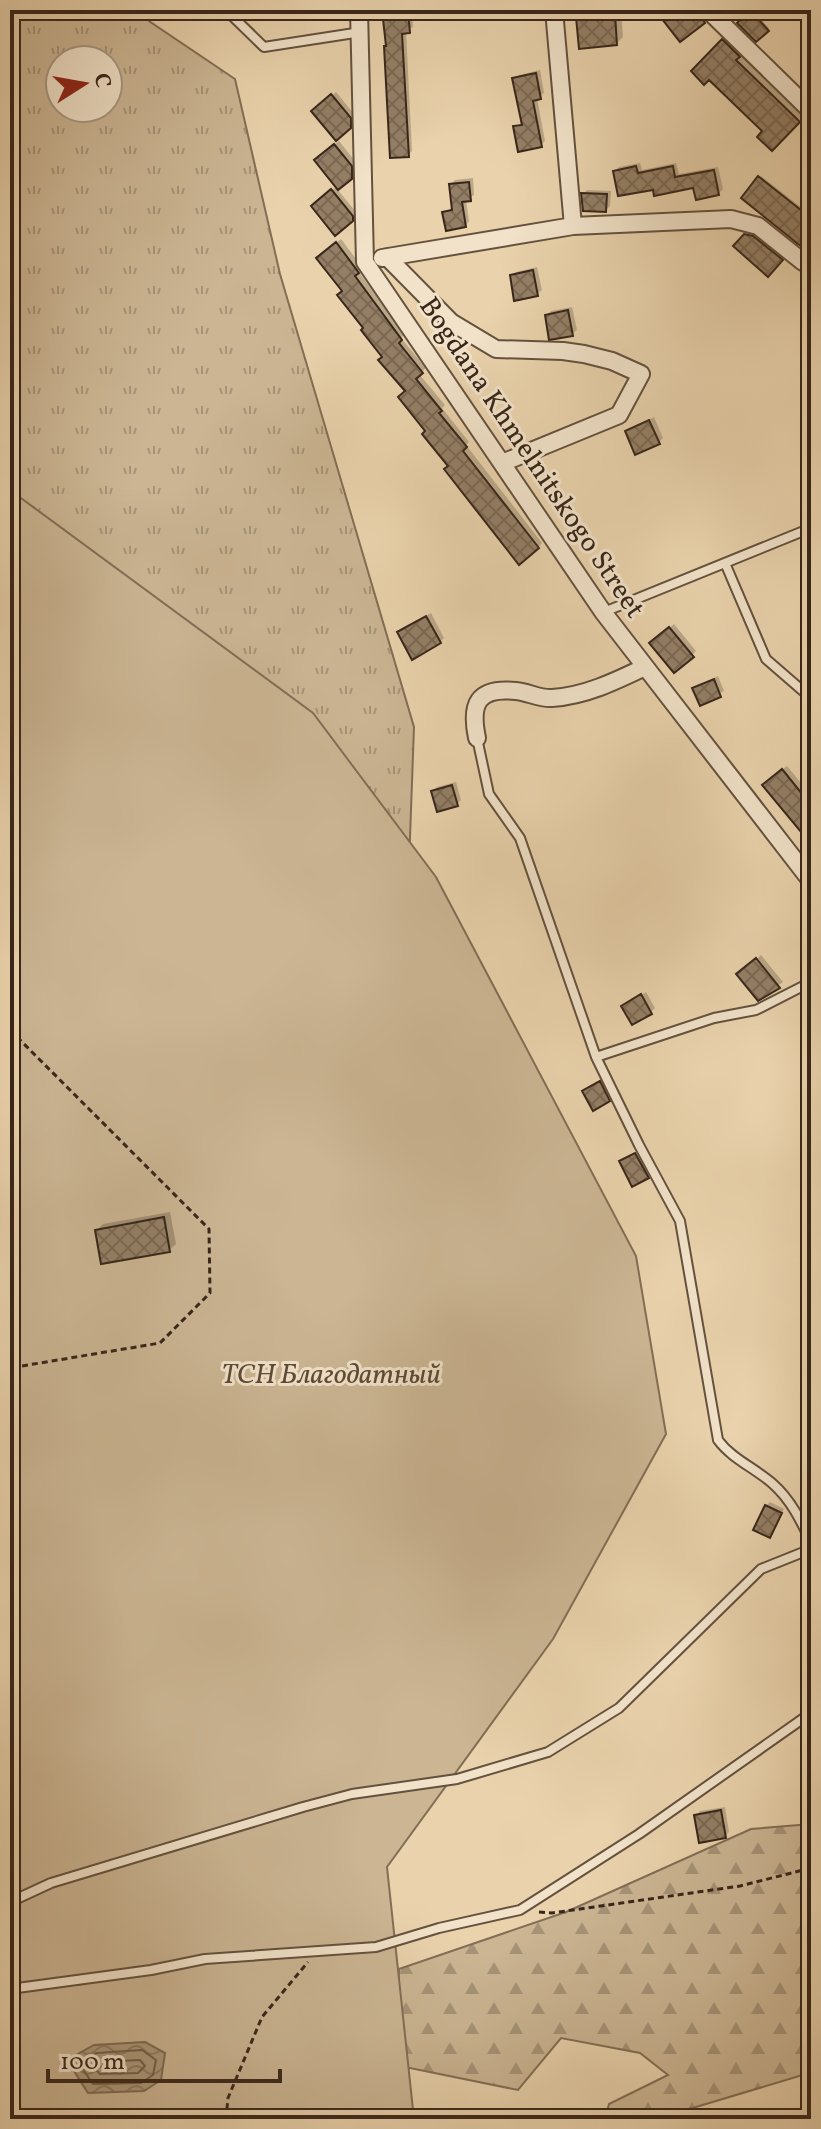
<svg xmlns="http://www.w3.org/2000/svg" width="821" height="2129" viewBox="0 0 821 2129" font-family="Vollkorn,serif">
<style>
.grass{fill:url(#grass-tufts);stroke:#826e56;stroke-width:2;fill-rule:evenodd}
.forest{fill:url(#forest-firs);stroke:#826e56;stroke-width:2}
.garden{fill:#cbb593;stroke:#826e56;stroke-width:2}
.water{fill:url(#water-waves);stroke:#7e6a54;stroke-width:2}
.shadow{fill:#0003}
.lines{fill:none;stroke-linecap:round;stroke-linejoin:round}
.shore{stroke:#725f4a;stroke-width:2}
.building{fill:url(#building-cross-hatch);stroke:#38261a;stroke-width:2}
.service-casing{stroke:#64513e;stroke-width:12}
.minor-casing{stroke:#64513e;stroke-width:20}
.path{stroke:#38261a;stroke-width:3;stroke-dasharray:6 4;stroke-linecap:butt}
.service{stroke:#f1e2c9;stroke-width:8}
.minor{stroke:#f1e2c9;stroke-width:16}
.labels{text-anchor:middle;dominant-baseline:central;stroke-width:6;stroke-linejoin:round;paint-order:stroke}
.street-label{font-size:28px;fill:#38261a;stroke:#f1e2c9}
.park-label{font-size:28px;font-style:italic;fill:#5d4a38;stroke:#f1e2c9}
</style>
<defs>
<pattern id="grass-tufts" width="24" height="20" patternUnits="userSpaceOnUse" patternTransform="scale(2)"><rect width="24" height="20" fill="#cbb593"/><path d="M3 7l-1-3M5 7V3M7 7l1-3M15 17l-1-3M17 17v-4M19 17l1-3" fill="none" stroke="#a69377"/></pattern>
<pattern id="forest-firs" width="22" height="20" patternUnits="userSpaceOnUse" patternTransform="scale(2)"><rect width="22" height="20" fill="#cbb593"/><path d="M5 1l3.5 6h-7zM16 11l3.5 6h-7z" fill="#a69377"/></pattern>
<pattern id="water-waves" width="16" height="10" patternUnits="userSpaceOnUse" patternTransform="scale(2)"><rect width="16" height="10" fill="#ad987a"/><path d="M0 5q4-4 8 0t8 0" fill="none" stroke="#8e7c63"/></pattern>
<pattern id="building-cross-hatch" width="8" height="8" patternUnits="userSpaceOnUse" patternTransform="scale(2)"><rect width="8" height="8" fill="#947f66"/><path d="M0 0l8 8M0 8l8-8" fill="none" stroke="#7a6853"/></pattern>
</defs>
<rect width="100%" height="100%" fill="#e9d2ac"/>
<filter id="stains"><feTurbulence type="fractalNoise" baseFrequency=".0025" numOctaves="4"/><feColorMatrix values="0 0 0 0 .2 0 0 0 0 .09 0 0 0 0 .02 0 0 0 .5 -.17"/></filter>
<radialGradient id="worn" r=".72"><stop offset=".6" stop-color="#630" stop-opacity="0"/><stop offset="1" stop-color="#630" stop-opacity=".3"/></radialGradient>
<path class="grass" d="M10,10H145L149,21L235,79L280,274L414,727L409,865L10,1794ZM60,60H108V108H60Z"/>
<path class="forest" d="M811,1824V2053L806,2074L656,2119H605L609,2104L668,2075L640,2053L561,2038L518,2090L395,2065L399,1969L566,1912L751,1829Z"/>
<path class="garden" d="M10,490L313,713L436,877L636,1256L666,1434L553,1639L387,1867L414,2119H10Z"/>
<path class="water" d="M145,2042L165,2053L161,2080L144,2091L88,2093L67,2060L94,2045Z"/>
<path class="shadow" d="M385,10H412L413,27L406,31L412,151L408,155Z
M621,10L623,37L617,43L578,18L585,11Z
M752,10L769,28L756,39L740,23Z
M732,32L807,112L772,148L765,131L709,77L694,71Z
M540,70L544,93L537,98L545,141L541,145L515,127L523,122L515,79L519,75Z
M336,92L354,114V122L349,127L318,107Z
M339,141L355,161V173L337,189L356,212L352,220L317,202L337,186L320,156Z
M640,163L642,170L676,163L679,174L718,167L723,189L718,194L695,185L654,187L615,171L619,167Z
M761,176L811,215V240L744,198Z
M473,178L474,195L466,200L469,221L465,226L445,212L453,207L451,184L455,180Z
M587,190L611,191L610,206L606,210L583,194Z
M748,233L755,235L783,258L768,274L736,246Z
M341,239L362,267L358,271L405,334L401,338L426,368L419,374L445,405L442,408L469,442L466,445L542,543L538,547L450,466L428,431L407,391L322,254Z
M537,267L542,290L537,294L512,276L516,272Z
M572,307L577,330L572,334L547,315L551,311Z
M654,417L663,438L659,442L627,432Z
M431,613L444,638L440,642L399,632Z
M674,624L696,651L692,655L656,640Z
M718,676L724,691L701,703L695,688Z
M787,766L811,795V842L768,781Z
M456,782L461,800L457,804L433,791L437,787Z
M761,955L783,982L758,999L743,971Z
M646,992L655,1008L651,1012L624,1006Z
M604,1078L613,1095L609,1099L584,1091Z
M640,1150L652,1173L648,1177L621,1162Z
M170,1212L176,1244L169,1250L97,1230L103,1224Z
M811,1335V1358H810L808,1338Z
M770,1502L784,1509L770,1535L766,1506Z
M811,1734V1759H809L805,1739Z
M725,1807L729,1832L725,1836L696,1816L700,1811Z"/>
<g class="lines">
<path class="shore" d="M142,2050L156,2060L153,2075L141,2083L93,2084L80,2065L82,2061L97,2053Z
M140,2060L145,2066L138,2073L100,2074L94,2068L100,2062Z"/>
</g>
<path class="building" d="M382,10H408L410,33L402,34L409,157L390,158L384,46H386Z
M655,10H697L705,23L680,42Z
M750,10L769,31L756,42L737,23Z
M615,14L617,45L579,49L576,17Z
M722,39L740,57L736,60L800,122L772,151L757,137L762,131L709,80L704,85L691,71Z
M536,73L541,99L533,101L542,147L518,152L513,126L522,125L512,78Z
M331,94L351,118V128L336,141L311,111Z
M334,144L352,166V179L338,190L314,160Z
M636,166L638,173L673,166L675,177L714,170L719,195L696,200L693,188L654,196L653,190L618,196L613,171Z
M758,176L811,218V243L804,248L798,244L741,198Z
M469,182L471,201L462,202L466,227L446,231L442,212L452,210L449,184Z
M331,189L353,216V221L335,236L311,206Z
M581,193L607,194L606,212L583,211Z
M744,234L753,236L783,260L768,277L733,246Z
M336,242L359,273L355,276L402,340L399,343L423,373L416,379L442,411L439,413L467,447L463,451L539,548L519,565L444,469L448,466L422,434L425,431L398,397L405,391L378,360L382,357L361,330L363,328L337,295L342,291L316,258Z
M533,270L538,296L514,301L510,275Z
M568,310L573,336L549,340L545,315Z
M649,420L660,444L635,455L625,431Z
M426,616L441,643L412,660L397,632Z
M669,627L694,657L674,673L649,643Z
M714,679L721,697L700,706L692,688Z
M782,769L811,805V844L762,785Z
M452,785L458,806L437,812L431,791Z
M756,958L780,988L758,1001L736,974Z
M641,994L652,1014L632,1025L621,1006Z
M600,1081L610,1101L593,1111L582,1091Z
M635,1153L649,1178L632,1187L619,1161Z
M164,1217L170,1252L101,1264L95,1230Z
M765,1505L782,1513L770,1538L753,1530Z
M721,1810L726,1838L699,1843L694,1815Z"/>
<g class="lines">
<defs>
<path id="service" d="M226,10L264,47L361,32
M725,563L766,659L811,698
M604,612L811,528
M477,738L489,794L520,838L596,1057L639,1145L680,1221L718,1440C732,1459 755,1468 773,1484C791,1500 801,1521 811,1542
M596,1057L714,1018L756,1010L811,982
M10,1902L51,1883L303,1807L352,1794L457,1779L548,1752L619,1708L761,1569L811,1549
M10,1989L151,1970L205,1959L376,1947L439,1928L520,1910L639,1834L811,1713"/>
<path id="minor" d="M359,10L365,262L603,612L811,881
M554,10L573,226
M708,10L811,111
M387,257L451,322L496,349L563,351L584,354L612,361L641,374L619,415L502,463
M382,258L573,226L731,219L758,226L803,262
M477,738C470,704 477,687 516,691C528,692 540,699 552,698C585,696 616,681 645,667"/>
</defs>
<use href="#service" class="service-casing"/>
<use href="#minor" class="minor-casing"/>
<path class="path" d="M10,1030L209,1229L210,1293L160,1343L10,1368
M539,1912L552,1913L740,1886L811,1868
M226,2119L228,2098L262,2017L308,1962"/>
<use href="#service" class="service"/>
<use href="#minor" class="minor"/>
</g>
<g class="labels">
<g class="street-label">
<text transform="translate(531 458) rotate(56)">Bogdana Khmelnitskogo Street</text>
</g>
<g class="park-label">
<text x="331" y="1375">ТСН Благодатный</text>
</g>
</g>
<rect width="821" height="2129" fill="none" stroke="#e9d2ac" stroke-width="40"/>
<rect x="12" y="12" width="797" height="2105" fill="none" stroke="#38261a" stroke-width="4"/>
<rect x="20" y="20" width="781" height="2089" fill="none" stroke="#38261a" stroke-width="2"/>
<g transform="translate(84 84) rotate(79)"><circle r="38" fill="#f1e2c9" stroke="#a79783" stroke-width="2"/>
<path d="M0-6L14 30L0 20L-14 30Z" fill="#8f2418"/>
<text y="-12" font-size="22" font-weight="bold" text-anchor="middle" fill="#38261a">С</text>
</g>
<path d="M48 2069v12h232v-12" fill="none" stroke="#38261a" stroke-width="4"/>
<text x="60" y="2069" font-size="24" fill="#38261a" stroke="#f1e2c9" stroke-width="6" paint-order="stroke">100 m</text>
<rect width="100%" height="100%" filter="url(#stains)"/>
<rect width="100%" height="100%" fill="url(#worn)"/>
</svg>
